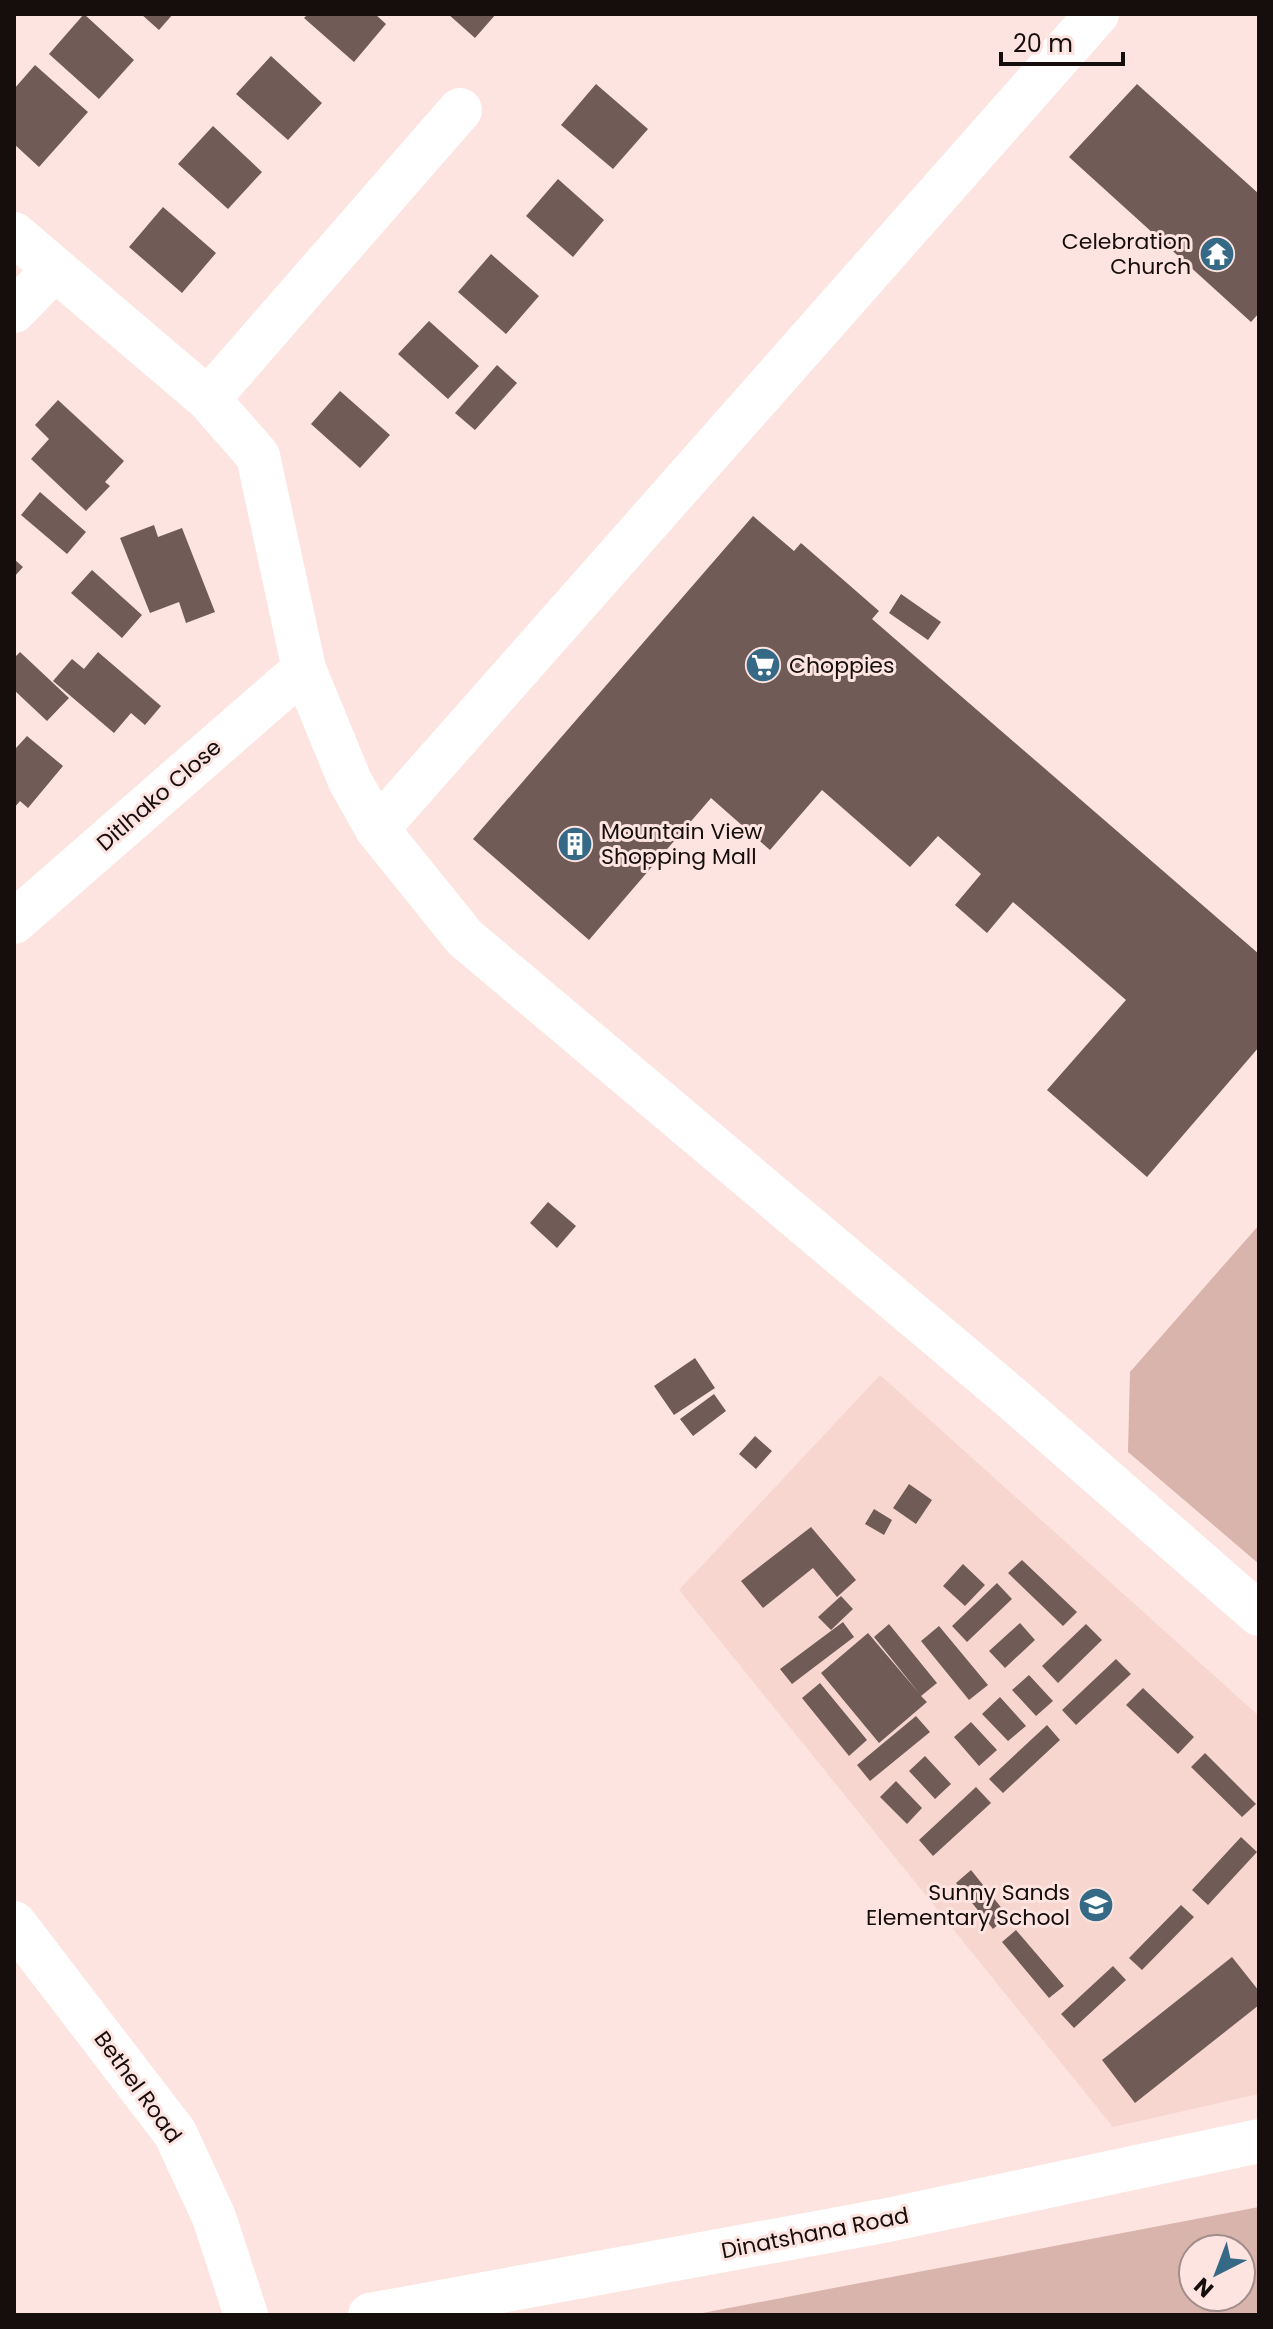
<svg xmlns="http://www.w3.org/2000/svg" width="1273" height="2329" viewBox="0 0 1273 2329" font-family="Poppins,sans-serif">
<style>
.built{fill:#f8d6d0}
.green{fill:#d8b4ad;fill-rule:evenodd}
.building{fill:#705b57}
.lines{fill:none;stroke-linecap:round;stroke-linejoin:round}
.minor{stroke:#fff;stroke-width:44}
.labels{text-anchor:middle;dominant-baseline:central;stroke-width:6;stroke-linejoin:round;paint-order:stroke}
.poi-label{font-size:22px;fill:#160e0c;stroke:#fde4e0;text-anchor:end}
.street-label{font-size:22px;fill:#160e0c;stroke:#fde4e0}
</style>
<rect width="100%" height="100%" fill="#fde4e0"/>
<path class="built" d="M880,1375L1259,1716V2094L1113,2127L679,1590Z"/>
<path class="green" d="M1259,1225V1564L1128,1452L1130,1372Z
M1259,2207V2315H692ZM1193,2249H1241V2297H1193Z"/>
<path class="building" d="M84,14L134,60L99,99L49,54Z
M141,14H173L159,30Z
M308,14H375L386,24L354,62L304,18Z
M448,14H496L475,38Z
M271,56L322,103L288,140L236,94Z
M35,65L88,112L39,167L14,144V89Z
M596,84L648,129L613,169L561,125Z
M1137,84L1259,194V313L1251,322L1069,157Z
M213,126L262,172L228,209L178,164Z
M558,179L604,220L573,257L526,216Z
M163,207L216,253L182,293L129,247Z
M491,254L539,296L506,334L458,292Z
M429,321L479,366L448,399L398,354Z
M497,365L517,383L475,430L455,413Z
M340,391L390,435L360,468L311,424Z
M58,400L124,461L105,482L110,486L86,511L31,459L49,439L35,425Z
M40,492L86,532L67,554L21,515Z
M753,516L794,551L801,543L879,611L872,619L1259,954V1047L1147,1177L1047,1090L1126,1000L1013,902L987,933L955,905L981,874L938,836L910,867L822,790L770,850L711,798L589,940L473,839Z
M154,525L158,537L182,528L215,612L186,623L179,602L150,613L120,538Z
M14,559L23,567L14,577Z
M92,570L142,615L122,638L71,593Z
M901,594L941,622L928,640L889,613Z
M20,652L69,698L47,721L14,690V658Z
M98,652L161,706L145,725L131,713L114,733L53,681L72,659L84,669Z
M27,736L63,766L28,808L20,801L14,808V746L16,748Z
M548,1202L576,1226L557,1248L530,1223Z
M695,1358L715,1388L674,1415L654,1386Z
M714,1394L726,1411L693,1436L680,1419Z
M755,1436L772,1451L756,1469L739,1454Z
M909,1484L932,1500L916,1524L893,1508Z
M874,1509L892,1520L884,1535L865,1524Z
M811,1527L856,1580L837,1597L813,1568L763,1608L741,1581Z
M1022,1560L1077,1612L1063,1626L1008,1573Z
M963,1564L985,1585L965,1606L943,1586Z
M997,1583L1012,1599L967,1642L952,1626Z
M841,1596L853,1609L831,1630L818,1617Z
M843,1622L854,1637L792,1684L780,1669Z
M1020,1623L1035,1640L1005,1668L989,1651Z
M889,1624L937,1683L921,1696L927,1702L879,1743L821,1673L868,1633L919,1693L874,1637Z
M1086,1624L1102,1640L1058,1683L1042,1666Z
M939,1626L988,1685L969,1700L921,1641Z
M1116,1659L1131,1674L1076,1725L1062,1710Z
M1029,1675L1053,1701L1036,1716L1012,1690Z
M820,1683L867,1740L849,1756L802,1698Z
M1143,1688L1194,1737L1178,1754L1126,1705Z
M1000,1697L1026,1726L1008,1741L982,1714Z
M916,1716L930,1732L870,1781L857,1765Z
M971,1722L997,1750L979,1766L954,1737Z
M1047,1725L1060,1740L1003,1793L989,1779Z
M1205,1753L1256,1804L1242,1817L1191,1767Z
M925,1756L951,1784L935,1799L909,1771Z
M896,1781L922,1808L907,1824L880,1797Z
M976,1787L991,1803L933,1856L919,1840Z
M1241,1837L1257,1852L1208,1905L1192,1890Z
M971,1870L1008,1916L993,1929L956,1883Z
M1181,1905L1194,1917L1142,1970L1129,1958Z
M1016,1930L1064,1986L1049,1998L1002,1942Z
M1232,1957L1259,1991V2005L1135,2103L1102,2060Z
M1113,1966L1126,1980L1074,2028L1061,2014Z"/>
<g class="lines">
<path class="minor" d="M14,234L208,399L258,456L304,669L350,781L377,829L465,938L1014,1400L1259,1614
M14,311L54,270
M208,399L460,110
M377,829L1097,14
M14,922L304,669
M14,1923L175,2133L214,2217L246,2315
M370,2315L888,2220L1259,2141"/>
</g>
<defs>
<symbol id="temple-disc" viewBox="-11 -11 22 22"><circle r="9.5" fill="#356986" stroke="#fde4e0"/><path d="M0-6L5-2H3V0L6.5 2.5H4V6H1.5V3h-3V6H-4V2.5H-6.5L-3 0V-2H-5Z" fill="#fff"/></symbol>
<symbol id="supermarket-disc" viewBox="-11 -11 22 22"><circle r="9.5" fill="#356986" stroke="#fde4e0"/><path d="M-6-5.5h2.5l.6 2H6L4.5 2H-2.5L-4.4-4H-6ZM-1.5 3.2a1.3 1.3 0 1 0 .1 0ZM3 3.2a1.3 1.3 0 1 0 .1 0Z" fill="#fff"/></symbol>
<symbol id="building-disc" viewBox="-11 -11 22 22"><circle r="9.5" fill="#356986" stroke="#fde4e0"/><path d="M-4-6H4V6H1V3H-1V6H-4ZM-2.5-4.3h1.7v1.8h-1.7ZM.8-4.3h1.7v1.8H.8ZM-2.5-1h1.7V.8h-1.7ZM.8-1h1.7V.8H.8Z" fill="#fff"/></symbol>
<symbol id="school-disc" viewBox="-11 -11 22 22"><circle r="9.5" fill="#356986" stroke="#fde4e0"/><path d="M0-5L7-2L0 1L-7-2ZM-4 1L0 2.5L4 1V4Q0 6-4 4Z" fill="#fff"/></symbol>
</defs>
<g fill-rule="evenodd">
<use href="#temple-disc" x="1197" y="234" width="40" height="40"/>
<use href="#supermarket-disc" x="743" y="645" width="40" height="40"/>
<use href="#building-disc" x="555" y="824" width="40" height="40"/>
<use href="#school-disc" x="1076" y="1885" width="40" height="40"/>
</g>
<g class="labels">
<g class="poi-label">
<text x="1191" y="241">Celebration<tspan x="1191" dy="25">Church</tspan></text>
<text x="789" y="665" text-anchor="start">Choppies</text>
<text x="601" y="831" text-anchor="start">Mountain View<tspan x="601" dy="25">Shopping Mall</tspan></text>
<text x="1070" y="1892">Sunny Sands<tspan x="1070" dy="25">Elementary School</tspan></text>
</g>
<g class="street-label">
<text transform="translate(159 795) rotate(-41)">Ditlhako Close</text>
<text transform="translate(138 2087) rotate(54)">Bethel Road</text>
<text transform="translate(815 2233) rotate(-11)">Dinatshana Road</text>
</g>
</g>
<rect width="1273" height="2329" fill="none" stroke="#160e0c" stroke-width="32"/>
<g transform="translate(1217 2273) rotate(222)"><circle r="38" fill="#fde4e0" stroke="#a18e8b" stroke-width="2"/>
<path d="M0-6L14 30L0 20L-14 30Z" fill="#356986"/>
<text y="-12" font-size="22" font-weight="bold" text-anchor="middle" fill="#160e0c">N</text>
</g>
<path d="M1001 52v12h122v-12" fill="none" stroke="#160e0c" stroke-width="4"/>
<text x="1013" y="52" font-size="24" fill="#160e0c" stroke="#fde4e0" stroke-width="6" paint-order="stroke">20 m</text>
</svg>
